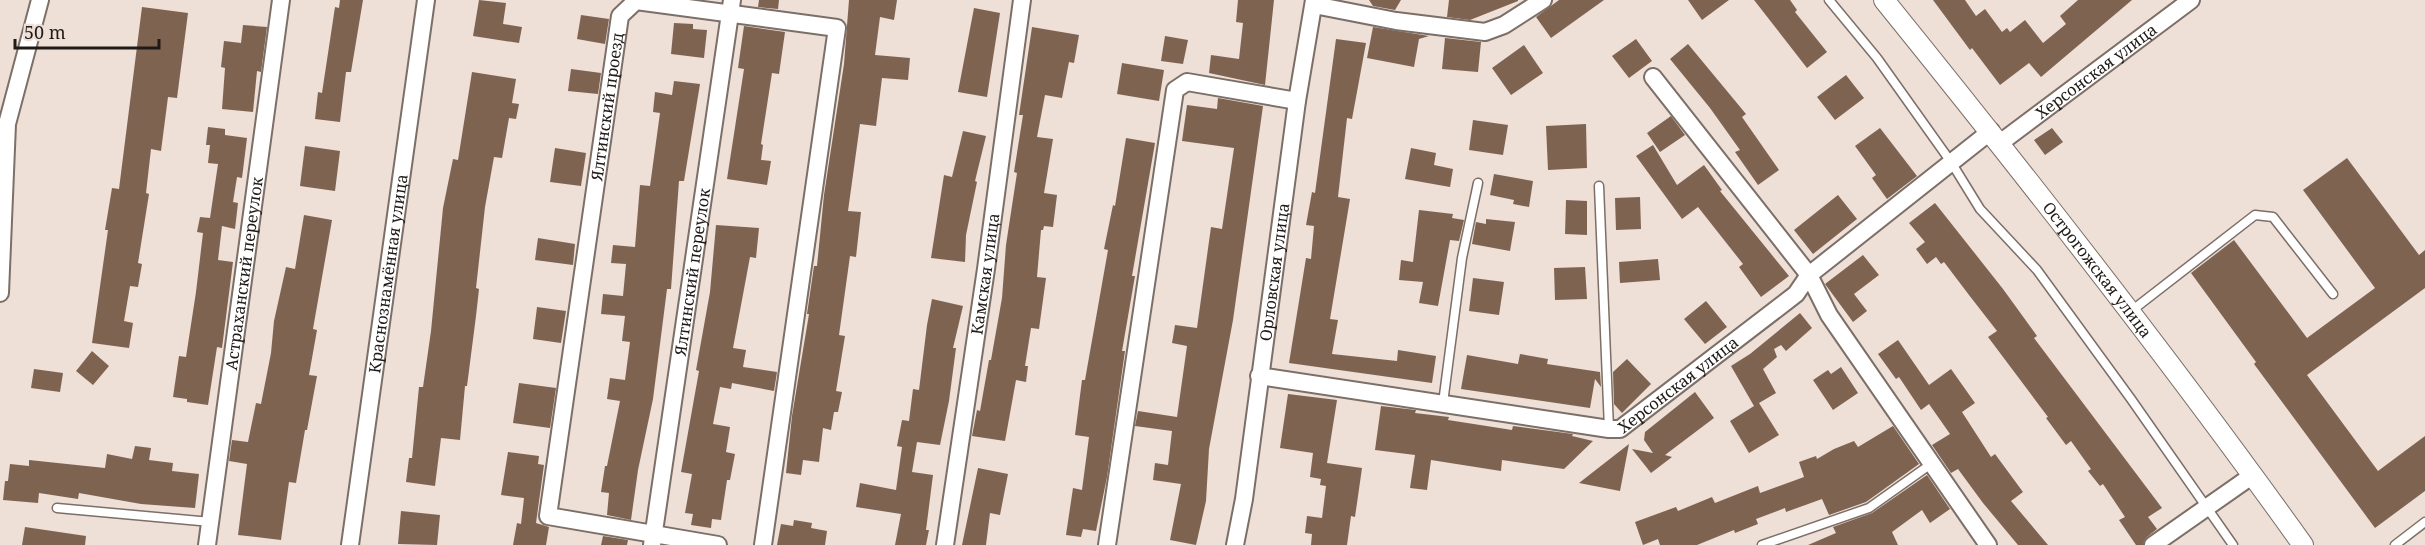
<svg xmlns="http://www.w3.org/2000/svg" width="2425" height="545" viewBox="0 0 2425 545" font-family="'Noto Serif',serif">
<style>
.building{fill:#7f6351}
.lines{fill:none;stroke-linecap:round;stroke-linejoin:round}
.service-casing{stroke:#7c6f67;stroke-width:11}
.minor-casing{stroke:#7c6f67;stroke-width:20}
.tertiary-casing{stroke:#7c6f67;stroke-width:22}
.service{stroke:#fff;stroke-width:8}
.minor{stroke:#fff;stroke-width:16}
.tertiary{stroke:#fff;stroke-width:20}
.labels{text-anchor:middle;dominant-baseline:central;stroke-width:4.5;stroke-linejoin:round;paint-order:stroke}
.street-label{font-size:16px;fill:#1f1a17;stroke:#eedfd7}
</style>
<rect width="100%" height="100%" fill="#eedfd7"/>
<path class="building" d="M340,0H363L351,72H346L340,122L315,119L318,92L322,93L335,7L339,8Z
M479,0L506,3L503,24L522,27L519,43L473,36Z
M759,0H779L778,9L758,7Z
M849,0H897L894,20L880,17L875,55L910,58L908,80L882,78L876,126L860,124L848,211L861,212L856,257L850,256L839,335L845,336L836,391L842,392L838,412H834L831,430L823,428L819,462L803,460L801,475L786,473L792,416L809,314H807L814,266H817L824,195L844,64Z
M1238,0H1274L1265,85L1209,73L1211,55L1239,59L1243,23L1236,22Z
M1369,0H1401L1395,10L1373,6Z
M1449,0H1518V1L1470,20L1447,17Z
M1559,0H1604L1551,38L1536,17Z
M1688,0H1729L1702,20Z
M1754,0H1790L1797,10L1795,12L1827,52L1807,68Z
M1933,0H1965L1976,16L1985,9L2002,32L2007,28L2010,32L2025,20L2043,43L2066,24L2060,16L2078,0H2132L2041,77L2029,63L2000,85L1972,48L1970,50Z
M142,7L188,13L177,98L168,97L161,151L151,149L146,193L149,194L138,263L142,264L138,287L130,286L124,321L133,323L129,348L92,343L108,230H105L112,188L119,189Z
M974,8L1000,13L987,97L958,92Z
M581,15L609,19L605,44L577,39Z
M674,23L693,24V29L707,30L704,58L671,54Z
M243,25L267,27L261,72L257,71L253,112L222,109L225,68L221,67L224,41L241,43Z
M744,26L785,32L779,74L772,73L761,144L763,145L761,160L771,161L767,185L727,179L744,69L738,68Z
M1032,27L1079,35L1074,63L1069,62L1062,98L1045,95L1037,137L1053,139L1044,193L1057,195L1053,227L1044,226L1043,230H1041L1037,277L1046,278L1039,329L1031,328L1025,366H1028L1026,382L1016,380L1005,441L972,436L977,410L980,411L989,360H991L1002,298L1006,245L1017,173L1014,172L1023,115H1019Z
M1373,27L1429,36L1419,39L1414,67L1367,58Z
M1165,36L1188,40L1183,64L1161,61Z
M1445,38L1481,42L1478,72L1442,69Z
M1336,39L1366,43L1352,119L1347,118L1338,197L1350,199L1330,319L1338,320L1332,354L1397,361L1398,350L1436,356L1432,383L1289,363L1306,258L1311,259L1314,226L1306,225L1312,192L1315,193Z
M1636,39L1652,61L1629,78L1612,56Z
M1688,44L1746,114L1742,117L1779,170L1758,185L1735,152L1740,150L1710,108L1670,59Z
M1524,45L1543,73L1511,95L1492,68Z
M1122,63L1164,70L1159,101L1117,94Z
M571,69L601,73L598,94L568,91Z
M472,72L516,79L512,103L519,104L516,119L509,118L502,158L494,157L485,207L476,288L479,289L476,316L467,386H465L460,440L441,438L435,486L406,482L409,458H412L419,387H423L431,331L443,208L453,159L458,160Z
M1846,75L1864,98L1835,120L1817,97Z
M674,81L700,84L684,181H679L671,289H667L653,399L638,470L631,520L607,515L609,493L601,492L605,466H607L620,401L607,399L610,378L625,380L630,342L622,341L625,316L601,314L603,294L623,296L626,264L611,263L613,245L635,247L640,185L650,186L660,113L653,112L655,92L672,95Z
M1218,98L1263,106L1233,320L1209,449L1206,501L1196,545L1170,540L1181,484L1153,480L1155,463L1168,465L1172,431L1135,426L1138,411L1177,417L1187,346L1172,343L1175,325L1197,328L1211,227L1222,229L1234,148L1182,141L1187,105L1217,109Z
M1671,116L1685,135L1660,152L1647,133Z
M1473,120L1508,125L1503,155L1469,150Z
M1586,124L1587,168L1548,170L1546,126Z
M208,127L225,129V135L247,138L242,178L237,177L233,202L238,203L235,229L222,226L218,260L233,262L222,348L217,347L208,405L187,402V399L173,397L179,356L186,357L196,292L203,233L197,232L200,217L210,218L218,164L208,163L210,145H206Z
M1880,128L1917,176L1887,199L1872,178L1876,175L1855,146Z
M2052,128L2063,142L2045,155L2034,140Z
M963,131L986,136L975,181L977,182L966,235L965,262L931,258L944,175L952,177Z
M1126,138L1155,143L1132,276H1135L1122,351H1125L1107,477L1096,531L1083,529L1081,537L1066,535L1073,488L1082,490L1089,437L1075,435L1082,380H1085L1108,250L1104,249L1113,205L1115,206Z
M1653,145L1677,185L1704,165L1722,190L1720,191L1789,276L1761,297L1739,267L1743,264L1698,207L1682,219L1636,156Z
M305,146L340,151L335,191L300,186Z
M555,148L586,153L581,186L550,182Z
M1411,148L1436,153L1434,165L1453,169L1450,187L1405,179Z
M2347,158L2419,255L2425,250V288L2307,375L2378,471L2425,436V491L2375,528L2254,364L2256,362L2191,273L2234,240L2307,338L2375,288L2303,190Z
M1494,174L1533,181L1529,207L1513,204L1514,200L1490,195Z
M1838,195L1857,219L1813,254L1794,230Z
M1640,197L1641,229L1616,230L1615,198Z
M1566,200L1587,201V235L1565,234Z
M1935,203L2003,289L2037,336L2034,338L2162,508L2148,517L2157,529L2147,537L2143,545H2136L2119,520L2125,517L2103,484L2100,486L2088,471L2091,469L2071,441L2066,445L2046,418L2048,417L1988,337L1997,331L1969,295L1944,262L1941,264L1936,257L1927,264L1916,249L1925,242L1909,223Z
M1419,210L1453,214L1452,218L1464,220L1459,241L1450,240L1438,306L1419,303L1423,282L1399,280L1401,260L1413,262Z
M304,215L332,220L313,329L317,330L309,375L317,376L307,430H305L296,483L289,482L281,540L238,535L247,464L229,461L232,440L248,442L256,403L261,404L271,353L274,321L286,267L295,269Z
M1486,219L1515,222L1510,251L1472,244L1476,222L1486,224Z
M716,225L759,228L756,258L750,257L733,348L746,350L743,367L777,372L774,391L732,383L731,389L720,387L713,424L730,427L726,452L735,454L730,480H727L721,520L712,519L711,528L691,525L693,514L685,513L692,474L681,472L699,371L696,370L710,292Z
M538,238L575,244L573,265L535,260Z
M1863,255L1879,275L1854,294L1867,311L1853,322L1825,284Z
M1658,259L1660,280L1620,283L1619,262Z
M1585,267L1587,299L1555,300L1554,268Z
M1473,278L1504,282L1499,315L1469,311Z
M932,299L963,306L953,348H956L949,401L940,445L917,442L912,472L933,475L926,530H929L926,545H895L901,514L856,507L860,483L896,490L902,447L897,446L902,420L909,421L913,389L919,390L927,325Z
M1706,301L1727,327L1705,344L1684,319Z
M537,307L566,311L561,343L533,339Z
M1800,313L1812,328L1786,351L1781,345L1774,349L1777,357L1763,369L1776,393L1759,403L1779,435L1749,453L1730,421L1754,406L1731,366L1750,354Z
M1898,340L1929,385L1951,369L1975,403L1962,412L1991,457L1995,454L2023,492L2011,501L2048,545H2018L1983,503L1958,469L1951,473L1932,445L1950,434L1929,404L1921,410L1899,377L1896,379L1878,354Z
M92,351L109,366L93,385L76,371Z
M1520,354L1548,359L1547,364L1600,372L1601,387L1595,379L1590,408L1461,389L1467,355L1518,364Z
M1627,359L1651,384L1622,413L1614,404L1613,372Z
M1841,367L1858,393L1833,410L1813,380L1828,370L1831,374Z
M34,369L63,373L60,392L31,388Z
M519,383L556,388L550,428L513,423Z
M1695,392L1714,418L1665,455L1672,457L1651,473L1632,449L1653,453L1644,440L1645,432Z
M1288,394L1337,400L1327,463L1362,468L1355,517L1351,516L1347,545H1311L1312,534L1305,533L1307,516L1322,518L1326,486L1320,485L1321,479L1310,477L1313,453L1280,448Z
M1381,406L1416,410L1415,413L1449,417L1448,420L1512,430L1513,426L1573,434L1572,436L1593,441L1564,469L1502,460L1501,471L1431,460L1427,490L1410,488L1415,455L1375,450Z
M1893,426L1919,464L1866,502L1829,515L1822,499L1786,512L1785,508L1756,519L1758,524L1735,533L1734,530L1697,545H1660L1658,539L1643,545L1635,522L1676,507L1678,511L1712,497L1715,503L1758,486L1760,493L1804,477L1799,462L1816,456L1817,459L1834,449L1854,441L1858,447Z
M1629,444L1620,491L1579,483Z
M135,446L151,448L149,460L173,463L172,471L199,474L195,508L141,504L79,493L78,499L39,493L38,503L3,500L5,481H8L10,464L29,466V460L105,468L107,454L132,459Z
M508,452L539,456L538,464L544,465L536,523L549,527L546,545H513L517,523L521,524L524,498L501,495Z
M978,468L1008,474L1000,515L990,513L986,545H962Z
M1927,475L1950,509L1930,523L1922,510L1892,532L1898,545H1808L1836,533L1833,527L1872,513Z
M401,511L440,515L437,545L398,544Z
M794,520L812,523L811,528L827,531L825,545H777L781,524L793,526Z
M25,527L86,536L85,545H22Z
M603,536L628,540L627,545H601Z"/>
<g class="lines">
<defs>
<path id="service" d="M1829,0L1877,58L1951,162L1980,209L2037,270L2131,399L2233,545
M1599,186L1609,429
M2130,312L2255,215L2273,217L2333,294
M1443,403L1462,258L1478,183
M57,508L211,522
M1762,545L1869,508L1931,464
M2395,545L2425,522"/>
<g id="minor">
<path d="M1314,5L1396,21L1485,32L1504,25L1543,0"/>
<path d="M1653,77L1809,275L1829,315L1988,545"/>
<path id="s1" d="M2000,143L2191,0"/>
<path d="M0,293L7,124L40,0"/>
<path id="s2" d="M1259,376L1609,429H1620L1796,294L1809,275L1991,131"/>
<path id="s3" d="M207,545L281,0"/>
<path id="s4" d="M350,545L426,0"/>
<path id="s5" d="M652,545L732,0"/>
<path id="s6" d="M718,545L548,516L620,16L636,1L837,28L763,545"/>
<path id="s7" d="M945,545L986,269L1022,0"/>
<path d="M1107,545L1175,90L1187,82L1297,101"/>
<path id="s8" d="M1235,545L1244,499L1297,101L1314,0"/>
<path d="M2153,545L2253,475"/>
</g>
<g id="tertiary">
<path id="s9" d="M1884,0C2028,178 2170,359 2303,545"/>
</g>
</defs>
<use href="#service" class="service-casing"/>
<use href="#minor" class="minor-casing"/>
<use href="#tertiary" class="tertiary-casing"/>
<use href="#service" class="service"/>
<use href="#minor" class="minor"/>
<use href="#tertiary" class="tertiary"/>
</g>
<g class="labels">
<g class="street-label">
<text stroke="none"><textPath href="#s1" startOffset="120">Херсонская улица</textPath></text>
<text stroke="none"><textPath href="#s6" startOffset="586">Ялтинский проезд</textPath></text>
<text stroke="none"><textPath href="#s9" startOffset="344">Острогожская улица</textPath></text>
<text stroke="none"><textPath href="#s4" startOffset="274">Краснознамённая улица</textPath></text>
<text stroke="none"><textPath href="#s8" startOffset="276">Орловская улица</textPath></text>
<text stroke="none"><textPath href="#s3" startOffset="274">Астраханский переулок</textPath></text>
<text stroke="none"><textPath href="#s5" startOffset="276">Ялтинский переулок</textPath></text>
<text stroke="none"><textPath href="#s7" startOffset="274">Камская улица</textPath></text>
<text stroke="none"><textPath href="#s2" startOffset="438">Херсонская улица</textPath></text>
</g>
</g>
<path d="M15 39v9h144v-9" fill="none" stroke="#1f1a17" stroke-width="3"/>
<text x="24" y="39" font-size="18" fill="#1f1a17" stroke="#eedfd7" stroke-width="4.5" paint-order="stroke">50 m</text>
</svg>
